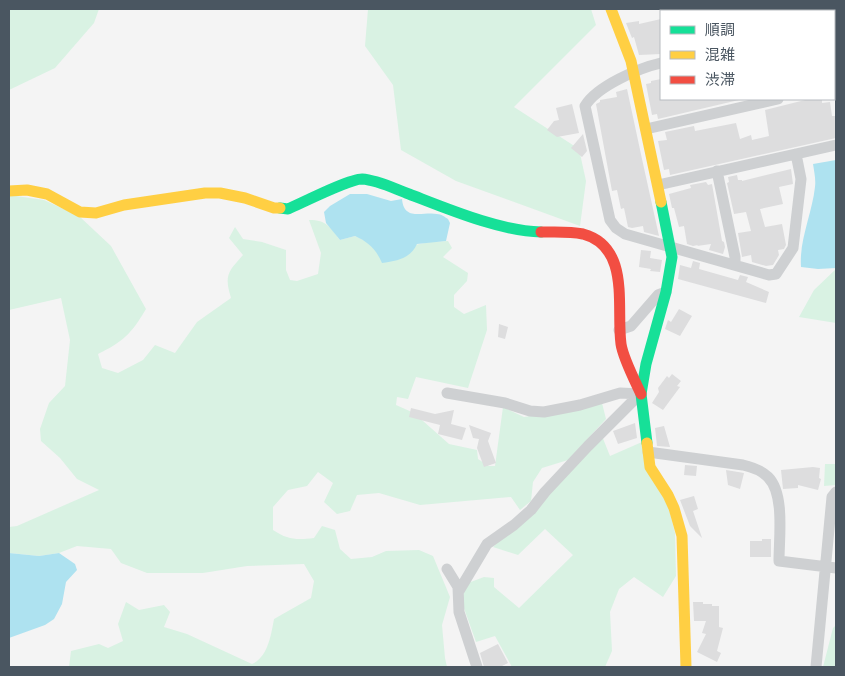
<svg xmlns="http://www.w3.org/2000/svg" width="845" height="676" viewBox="0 0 845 676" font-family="Karla,'Noto Sans JP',sans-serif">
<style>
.green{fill:#d9f2e3}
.water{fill:#aee2f0}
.building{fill:#ddddde}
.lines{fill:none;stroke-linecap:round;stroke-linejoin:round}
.street{stroke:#ced0d2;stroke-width:11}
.fast{stroke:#16e098;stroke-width:11}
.slow{stroke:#ffcf43;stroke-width:11}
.jam{stroke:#f24e42;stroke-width:11}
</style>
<rect width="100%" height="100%" fill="#f4f4f4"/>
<path class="green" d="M9,9H99L94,23L55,68L9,90Z
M368,9H591L596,25L514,107L579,149L586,181L580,226L456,181L401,150L393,85L365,46Z
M9,195L44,200L79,216L111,246L146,309C132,333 123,342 98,354L102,368L118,373L143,360L155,345L175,353L197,322L231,298C224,275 228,272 243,255L229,238L235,227L243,239L262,242L286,250V270L290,280L297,281L318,274L321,253L309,220C327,220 330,227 340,240L355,236L367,242L378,252L430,242L448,241L452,248L443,257L468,273L467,281L454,295V307L464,314L486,305L487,330L468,388L416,377L408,399L397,397L396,405L414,413L449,444L477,450L478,459L489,466H495L503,407L524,417L559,412L602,403L606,419L568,460L542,468L533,482L531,501L520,510L511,497L420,505L379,493L357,495L350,511L337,514L324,502L333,483L318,472L307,486L288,490L273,507V530C288,540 297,540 314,538L322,526L335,530L340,549L351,559L372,557L386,551L419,550L433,556L450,597L442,625L445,658L447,667H69L71,651L99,644L108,648L123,641L118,624L126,602L139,610L164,605L170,612L164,627L187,634L252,664C268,657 271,635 274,619L311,598L314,581L304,564L247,566L203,573H147L121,563L111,549L77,546L59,553L39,556L9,553V527L17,526L99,490L77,479L60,458L41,441L40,429L49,403L65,386L70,340L61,298L9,310Z
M836,269V323L799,317L814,290Z
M602,436L610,456L642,442L669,509L675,533L676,576L663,597L634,577L619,589L610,612L612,651L605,667H512L495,636L476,642L461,600L468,583L484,577L494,578V587L519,608L573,555L545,529L518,555L493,547Z
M825,464H836V485L824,486Z
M836,625V667H823L833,628Z"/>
<path class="water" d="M836,160V268L818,269L801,267C799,240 812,214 815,187C816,179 814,171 813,164Z
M350,194H367L391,201L402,199C404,222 424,211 437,214C441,214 445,217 448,219L450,223L446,241L417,244C411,258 397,261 382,263C376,249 368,242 355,236L340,240L326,223L324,212L330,206Z
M9,553L39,556L59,553L75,564L77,570L66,582L62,604L54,619L45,625L9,638Z"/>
<path class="building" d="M661,19V54L639,55L634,37L632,38L626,23L639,21V24Z
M661,79V99H743L658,119L657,114L652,115L646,84L651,83V81Z
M627,89L642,159L659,236L644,232L643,226L632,228L628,227L624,208L621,209L617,190L612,191L596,104L600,102V100L617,97L616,92Z
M809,99H822V103L830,102L832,116H836V138L670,175L669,169L664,170L658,141L667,140L665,132L694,126L695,131L736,123L740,139L751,135L752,140L769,136L765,110Z
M572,104L579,133L557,137L547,130L554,121L559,120L556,108Z
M583,134L587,151L582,157L571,148Z
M791,169L793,184L779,187L783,204L760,209L765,227L782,224L786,245L784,249L778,250L779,255L773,265L766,266L752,262L751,255L742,257L738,233L751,231L746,212L734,214L727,183L729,182L728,177L737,175L738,180H742V181Z
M706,182L708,185L712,184L722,241L724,242L725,247L723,254L709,250L711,244L697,246L698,245L693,246L687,244L684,226L679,227L674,208H672L669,194L691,188L690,185Z
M641,250L651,251L650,258L662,260L660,272L650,271L651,269L639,267Z
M693,261L700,263L699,269L738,280L740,275L748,277L746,282L769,292L766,303L678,279L680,265L691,268Z
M679,309L692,316L680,336L665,329L668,320L671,322Z
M499,324L508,327L505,339L498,337Z
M672,374L681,381L677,386L680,387L663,410L652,403L659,392L658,388L667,376L669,378Z
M411,408L435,414L454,410L451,424L466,428L462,440L438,434L440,425L409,417Z
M635,423L637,438L618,444L613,431Z
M469,425L491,433L488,441L496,463L484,467L477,448L479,439L473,438Z
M664,426L670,447L657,446L655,428Z
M685,465L697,466L696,476L684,475Z
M813,467L820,468L819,478L821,479L818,490L798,485V488L783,489L781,470Z
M726,470L744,473L740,489L728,485Z
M694,496L698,509L693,511L702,538L690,526L680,500Z
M762,539H771V557H750V541H762Z
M693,602H703V604H712V606H719V627L723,628L717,651L721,653L717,662L697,652L706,634L702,633L706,621H694Z
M498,644L508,663L500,667H484L480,653Z"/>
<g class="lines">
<path class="street" d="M834,25L836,24
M661,63C639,68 597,86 585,106L610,220L616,228L625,234L769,275L776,274L793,248L801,179L796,154
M834,87L836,86
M646,129L778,99
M717,171L735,257V265
M658,185L836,145
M619,330L631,326L658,295L666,292
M447,393L505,403L530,411L544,412L580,405L620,393L641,394
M648,452L743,465C752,467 761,470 768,477C785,494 779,537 779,561L836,568
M447,569L458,587L459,612L477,667
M459,591L487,544L514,525L531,510L545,492L588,446L634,400L641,394
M816,667L832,497L836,492"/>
<path class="fast" d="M280,208L288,209C302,203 349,179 362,179C378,180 395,189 409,194C448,209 500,231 541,232
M647,443L641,394L646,364L666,292L672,257L661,202"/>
<path class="slow" d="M611,9L631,61L661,202
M9,191L27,190L47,194L80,212L96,213L124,205L205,193H220L245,198L274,208H280
M647,443L650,467L668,495L674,508L682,536L686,667"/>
<path class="jam" d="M541,232C555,232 569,231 583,234C631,247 616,307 621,344C623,358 635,381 641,394"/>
</g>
<rect width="845" height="676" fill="none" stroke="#4a5661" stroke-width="20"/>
<rect x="660" y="10" width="175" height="90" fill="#ffffff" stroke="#b7bbc0"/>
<rect x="670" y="26" width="25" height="8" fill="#16e098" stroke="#b7bbc0"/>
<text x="705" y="35" font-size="15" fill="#4a5661">順調</text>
<rect x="670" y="51" width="25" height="8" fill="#ffcf43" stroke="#b7bbc0"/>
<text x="705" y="60" font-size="15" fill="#4a5661">混雑</text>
<rect x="670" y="76" width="25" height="8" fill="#f24e42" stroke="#b7bbc0"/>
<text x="705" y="85" font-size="15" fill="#4a5661">渋滞</text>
</svg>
